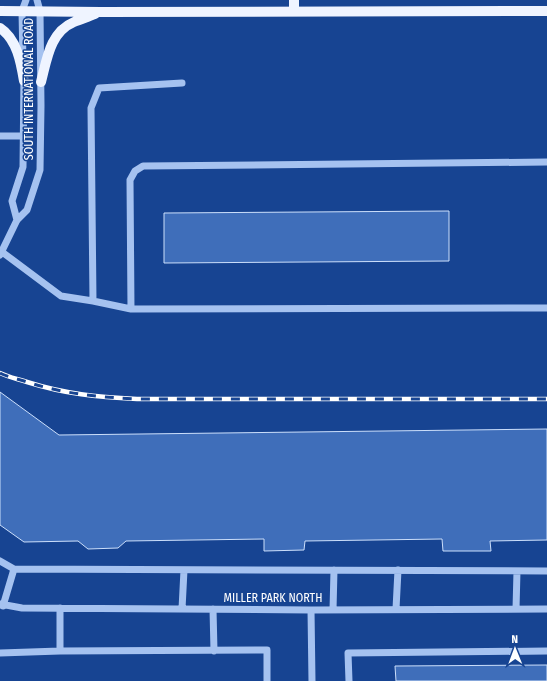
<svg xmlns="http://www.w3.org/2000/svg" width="547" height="681" viewBox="0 0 547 681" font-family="'Fira Sans Condensed',sans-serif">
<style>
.building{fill:#3f6eba;stroke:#ccdffb}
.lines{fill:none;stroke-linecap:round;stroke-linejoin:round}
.minor{stroke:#a5c2f0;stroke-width:7}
.major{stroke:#eff4ff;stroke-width:10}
.rail-casing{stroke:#fff;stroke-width:4.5}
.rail{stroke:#174492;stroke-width:3;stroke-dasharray:9;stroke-linecap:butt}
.labels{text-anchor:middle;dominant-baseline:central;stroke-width:3;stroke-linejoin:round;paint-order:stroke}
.street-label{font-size:12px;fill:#fff;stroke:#174492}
</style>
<rect width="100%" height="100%" fill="#174492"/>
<path class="building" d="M449,211V261L164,263V213Z
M0,392L59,435L547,429V540L490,541L491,551H443L442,539L305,541L304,550L264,551V539L126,541L118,548L88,549L78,541L24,542L0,525Z
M547,665V681H396L395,666Z"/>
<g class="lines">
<path class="minor" d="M23,62L22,11L26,0
M0,136H24
M17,220L12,201L23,167L24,76
M2,252L61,296L93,301L91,108L99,88L182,83
M0,255L17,220L27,210L40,170L41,106L40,11L37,0
M93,301L131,309L547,308
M131,309L130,180L135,171L143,166L547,162
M0,561L14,569L547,571
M0,604L22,608L311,610L547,609
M3,606L14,569
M182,609L184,570
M213,609L214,651
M396,609L398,570
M516,609L517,571
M311,610L312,681
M333,610L334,570
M60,651V608
M0,653L60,651L267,650V681
M349,681L348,653L547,651"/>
<path class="major" d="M0,11L101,12L547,11
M294,11V0
M0,28C17,39 21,63 24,81
M41,82C47,59 50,32 74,22C81,19 88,17 95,14"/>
<defs>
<path id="rail" d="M0,373C8,377 18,379 27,382C65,394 97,397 137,399H547"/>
</defs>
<use href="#rail" class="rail-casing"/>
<use href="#rail" class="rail"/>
</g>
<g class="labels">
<g class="street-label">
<text transform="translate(29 89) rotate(-90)">SOUTH INTERNATIONAL ROAD</text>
<text x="273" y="598">MILLER PARK NORTH</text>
</g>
</g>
<g transform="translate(515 649) rotate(359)" stroke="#174492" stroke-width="3" paint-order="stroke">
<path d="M0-3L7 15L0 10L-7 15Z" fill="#ffffff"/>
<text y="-6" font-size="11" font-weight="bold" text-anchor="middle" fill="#ffffff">N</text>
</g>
</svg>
